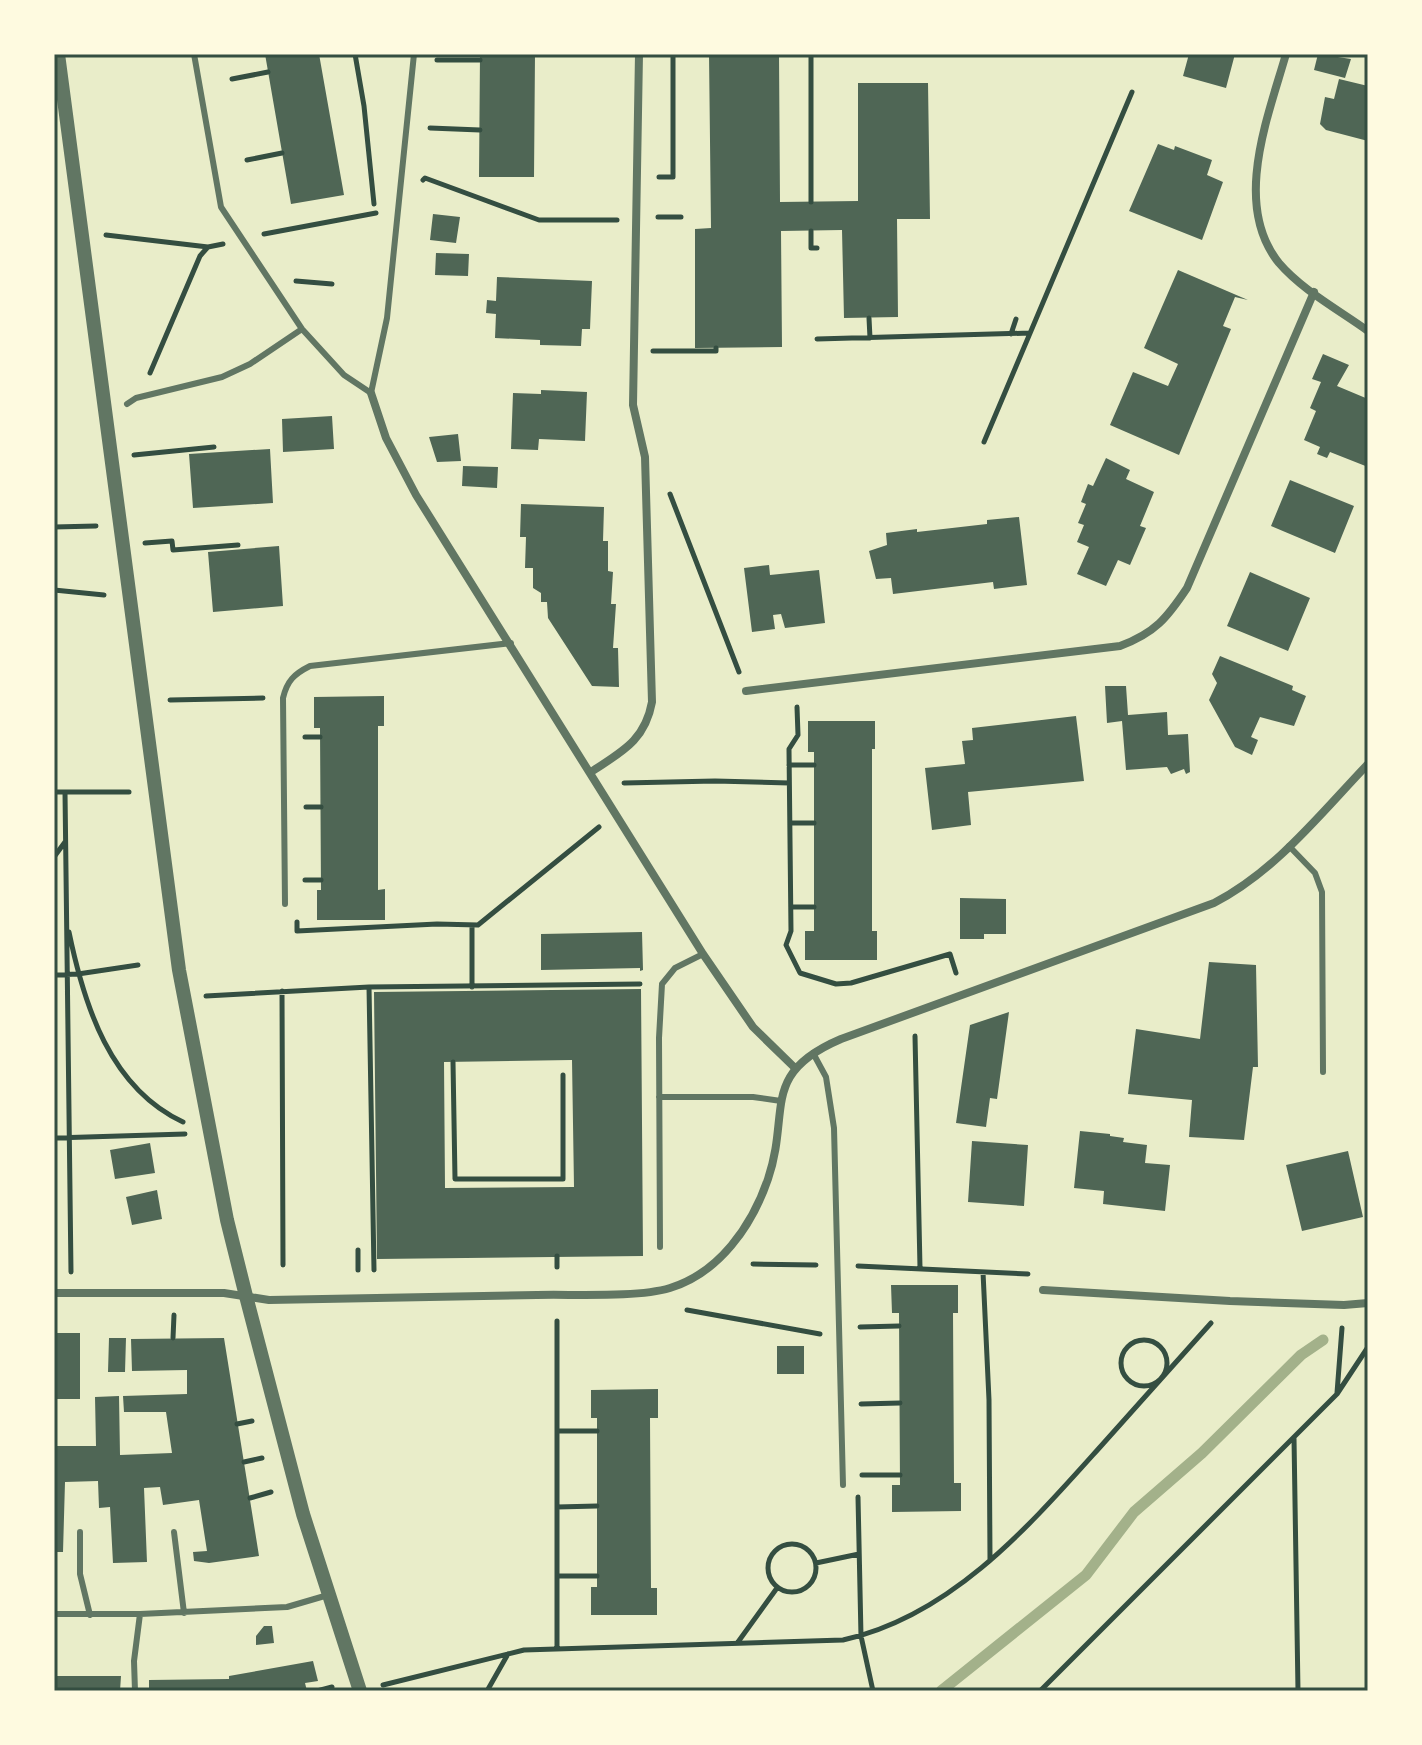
<svg xmlns="http://www.w3.org/2000/svg" width="1422" height="1745" viewBox="0 0 1422 1745" font-family="Arial,sans-serif">
<style>
.lines{fill:none;stroke-linecap:round;stroke-linejoin:round}
.stream{stroke:#a3b18a;stroke-width:11}
.building{fill:#4f6655;fill-rule:evenodd}
.path{stroke:#344e41;stroke-width:5}
.service{stroke:#617663;stroke-width:6}
.minor{stroke:#617663;stroke-width:8}
.tertiary{stroke:#617663;stroke-width:14}
.neatline{fill:none;stroke:#344e41;stroke-width:3}
</style>
<rect width="100%" height="100%" fill="#e9edc9"/>
<g class="lines">
<path class="stream" d="M941,1691L1086,1575L1134,1512L1202,1453L1301,1355L1323,1340"/>
</g>
<path class="building" d="M265,54H319L344,195L291,204Z
M480,54H535L534,177H479Z
M709,54H779L780,202L858,201V83H928L930,219H897L898,317L844,318L842,230L781,231L782,347L695,348V229L711,228Z
M1189,54H1235L1226,88L1183,76Z
M1318,54L1351,59L1345,78L1314,70Z
M1339,79L1368,86V141L1326,130L1320,124L1325,97L1334,99Z
M1158,144L1174,150L1175,146L1212,160L1207,175L1223,182L1202,240L1129,211Z
M433,214L460,217L456,243L430,240Z
M436,253L469,254L468,276L435,275Z
M1178,270L1248,300L1235,297L1223,326L1231,329L1179,455L1110,425L1133,372L1168,386L1178,364L1144,348Z
M497,277L592,281L590,329H582L581,346L540,345V340L495,338L496,314L486,313L487,300L496,301Z
M1323,354L1349,365L1337,386L1368,399V467L1330,452L1327,458L1317,454L1320,447L1304,440L1316,411L1310,408L1321,382L1312,379Z
M541,390L587,392L585,441L539,439L538,450L511,449L513,393L541,394Z
M332,416L334,449L283,452L282,419Z
M458,434L461,461L437,462L429,437Z
M270,449L273,503L193,508L189,454Z
M1106,458L1130,470L1126,479L1154,492L1140,526L1146,528L1130,565L1118,560L1106,586L1077,574L1089,547L1077,542L1084,525L1078,523L1086,504L1081,502L1088,484L1093,486Z
M463,466L498,467L497,488L462,486Z
M1290,480L1354,506L1335,553L1271,526Z
M521,504L604,507L603,541H608V571L613,572L611,604H616L613,648H618L619,687L592,686L548,618L547,602H541V593L533,588V568H525L526,537H520Z
M1019,517L1027,585L994,589L993,582L893,594L891,578L876,579L869,551L887,545L886,533L917,529V532L987,524V520Z
M279,546L283,606L213,612L208,552Z
M769,565L770,575L819,570L825,623L785,628L781,614L773,615L775,629L752,632L744,568Z
M1250,572L1310,598L1288,651L1227,626Z
M1220,656L1293,686L1292,690L1306,696L1294,726L1260,717L1251,737L1258,740L1252,755L1235,747L1209,700L1217,683L1212,674Z
M1105,686H1126L1128,715L1167,712L1168,735L1188,734L1190,772L1186,774L1184,769L1171,774L1167,767L1126,770L1122,721L1107,723Z
M384,696V726H378V890L385,889V920H317V890H321L320,728H314V697Z
M1076,716L1084,781L968,792L971,825L932,830L925,768L965,764L962,741L973,740L972,728Z
M808,721H875V749H872V931H877V960H805V931H814V752H808Z
M960,898L1006,899V934H984V939H960Z
M642,932L643,970L640,971V968L541,970V934Z
M1209,962L1256,965L1258,1067H1253L1244,1140L1189,1137L1192,1100L1128,1094L1136,1029L1200,1039Z
M641,989L643,1256L377,1259L374,992ZM572,1060L574,1187L445,1188L444,1062Z
M1009,1012L997,1099L990,1098L986,1127L956,1123L970,1025Z
M1080,1131L1110,1134V1136L1124,1138L1123,1142L1147,1145L1145,1163L1170,1165L1165,1211L1103,1204L1104,1191L1074,1188Z
M972,1141L1028,1145L1024,1206L968,1202Z
M150,1143L155,1173L115,1179L110,1150Z
M1348,1151L1363,1217L1302,1231L1286,1165Z
M157,1190L162,1219L132,1225L126,1197Z
M891,1285H958V1313H953L954,1483H961V1511L892,1512V1485H900L899,1313H892Z
M54,1333H80V1399H54Z
M109,1338H126L125,1372H108Z
M224,1338L259,1556L209,1563L194,1561L193,1552L207,1551L199,1500L163,1505L160,1487L144,1488L147,1562L113,1563L110,1507L99,1508L98,1481L65,1482L63,1552H54V1446H96L95,1397L119,1396L120,1455L172,1453L166,1412H124L123,1396L187,1394V1370L132,1371L131,1339Z
M777,1346H804V1374H777Z
M658,1389V1418H650L651,1588H657V1615H591V1587H597V1418H591V1390Z
M264,1626H272L274,1643L256,1645V1636Z
M313,1661L318,1681L305,1683L307,1691H149V1680L229,1679V1676Z
M54,1676H121L120,1691H54Z"/>
<g class="lines">
<path class="path" d="M355,54L364,106L374,204
M437,60H480
M232,79L268,72
M430,128L480,130
M247,160L282,153
M659,177H673V54
M423,180L425,178L539,220H617
M811,202V54
M658,217H681
M811,231V248H817
M264,234L376,213
M106,235L208,247L223,244
M296,281L332,284
M869,318L870,338
M1011,334L1016,319
M817,339L1030,333
M653,351H716V348
M150,373L200,256L207,248
M984,442L1132,92
M134,455L214,447
M670,494L739,672
M54,527L96,526
M145,543L172,541L173,550L238,545
M54,590L104,595
M170,700L263,698
M797,707L798,735L789,749L791,931L786,945L800,973L836,984L851,983L950,954L956,973
M305,737H320
M789,765H814
M624,783L715,781L789,783
M54,792H129
M65,792L71,1272
M306,807H321
M790,823H814
M54,857L65,842
M305,880H321
M791,907H814
M297,922V931L437,924L478,925L599,827
M472,925V987
M69,932C84,1005 110,1088 183,1122
M54,975L78,974L138,965
M282,991L283,1265
M206,996L369,987
M915,1036L920,1268
M453,1062L455,1179H563V1075
M54,1138L185,1134
M358,1250V1270
M557,1256V1267
M753,1264L816,1265
M858,1266L1028,1274
M374,1270L369,987L640,984
M983,1272L989,1400L990,1559
M687,1310L820,1334
M557,1321V1649
M860,1327L899,1326
M173,1338L174,1315
M1121 1363a23 23 0 1 1 46 0a23 23 0 1 1-46 0Z
M1337,1393L1342,1328
M861,1404L900,1403
M237,1424L252,1421
M557,1431H597
M1294,1438L1298,1691
M244,1462L262,1458
M862,1475H900
M858,1497L861,1636L873,1691
M250,1498L271,1492
M557,1507L597,1506
M768 1568a24 24 0 1 1 48 0a24 24 0 1 1-48 0Z
M816,1563L859,1554
M557,1576H597
M738,1642L777,1588
M383,1685L524,1650L843,1640C952,1616 1030,1525 1101,1446C1138,1405 1174,1364 1211,1323
M317,1691L332,1687
M487,1691L508,1654
M1040,1691L1337,1394L1368,1347"/>
<path class="service" d="M194,54L221,207L302,329L344,375L371,393L387,318L414,54
M127,404L136,398L222,377L250,364L302,329
M1289,846L1315,873L1322,892L1323,1072
M285,904L283,698C287,681 294,674 310,666L511,643
M813,1053L826,1077L834,1128L843,1485
M659,1097H753L781,1101
M660,1247L659,1038L662,984L675,968L703,954
M80,1532V1574L90,1615
M174,1532L184,1613
M54,1614H140L287,1607L328,1595
M135,1691L134,1661L140,1614"/>
<path class="minor" d="M1286,54C1268,117 1232,205 1279,263C1302,290 1339,310 1368,331
M371,393L386,438L416,495L703,954L753,1027L795,1068
M746,691L1120,646C1155,633 1167,618 1187,588L1314,292
M591,772C621,752 645,741 652,702L645,457L633,405L639,54
M1043,1290L1230,1301L1344,1305L1368,1303
M54,1293H224L269,1300C358,1299 447,1296 537,1295C572,1294 637,1298 670,1288C719,1273 752,1226 768,1179C791,1111 759,1074 841,1039L1214,903C1276,871 1321,813 1368,764"/>
<path class="tertiary" d="M58,54L179,970L227,1220L246,1296L303,1514L360,1691"/>
</g>
<rect width="1422" height="1745" fill="none" stroke="#fefae0" stroke-width="112"/>
<rect x="56" y="56" width="1310" height="1633" class="neatline"/>
</svg>
